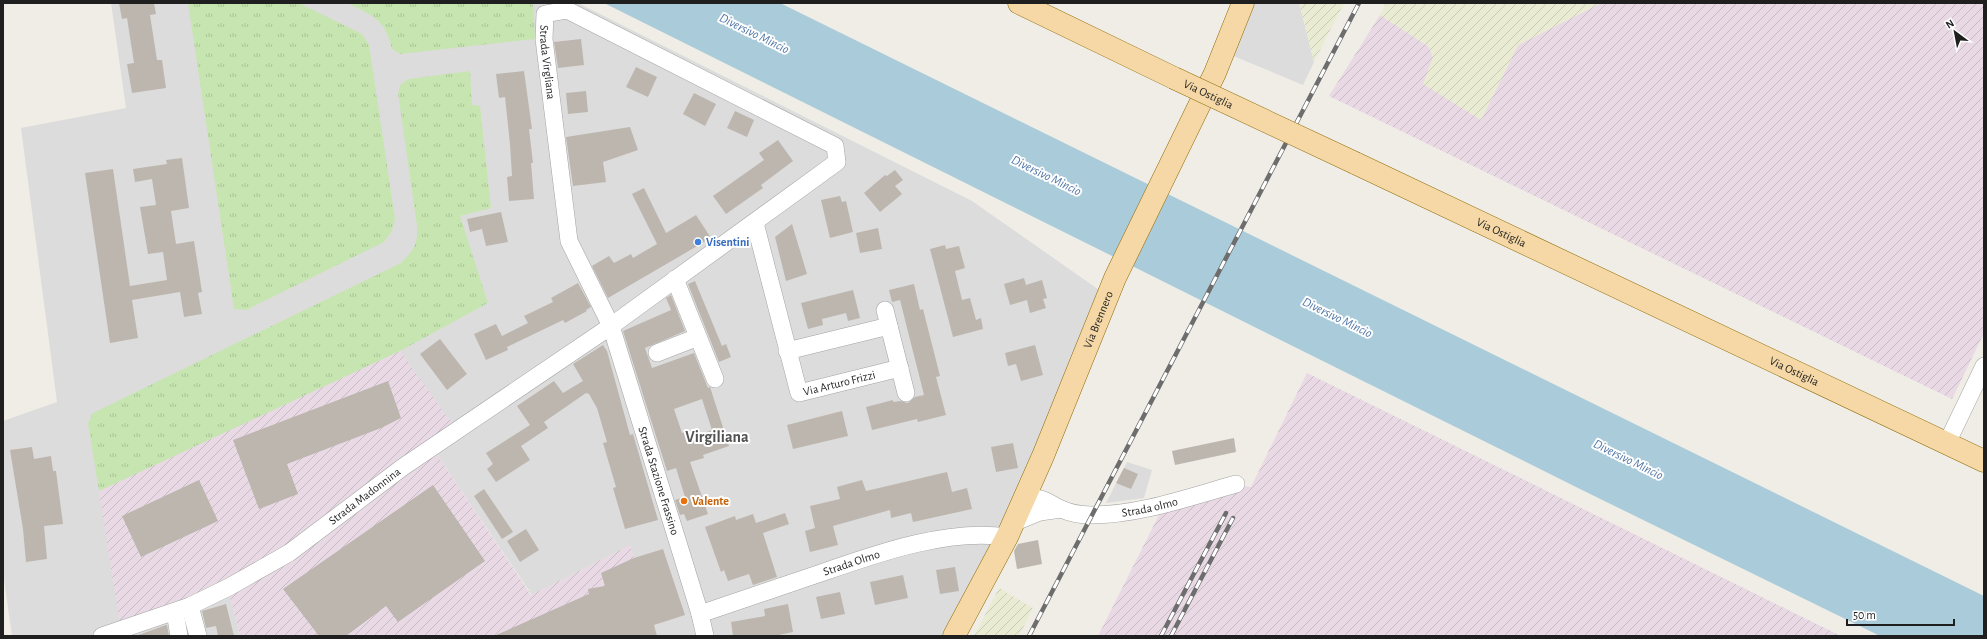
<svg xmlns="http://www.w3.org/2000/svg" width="1987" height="639" viewBox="0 0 1987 639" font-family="'Alegreya Sans',sans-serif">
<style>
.residential{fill:#dddcdc}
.industrial{fill:url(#industrial-furrows)}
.farmland{fill:url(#farmland-furrows)}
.grass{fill:url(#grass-tufts)}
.water{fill:#aaccda}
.building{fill:#bcb6af;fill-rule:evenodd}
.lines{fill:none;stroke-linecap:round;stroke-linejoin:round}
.minor-casing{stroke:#a3a3a3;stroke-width:18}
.primary-casing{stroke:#8f6c0b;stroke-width:23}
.minor{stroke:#fff;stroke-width:17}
.primary{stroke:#f5d8a5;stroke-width:22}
.rail-casing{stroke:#6d6d6d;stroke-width:4.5}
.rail{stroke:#fff;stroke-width:3;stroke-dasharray:9;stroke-linecap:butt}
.primary-bridge-casing{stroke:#8f6c0b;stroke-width:23;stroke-linecap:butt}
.primary-bridge{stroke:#f5d8a5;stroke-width:22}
.shop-dot{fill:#3f7fe0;stroke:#fff;stroke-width:1.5}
.food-dot{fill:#e8710a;stroke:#fff;stroke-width:1.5}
.labels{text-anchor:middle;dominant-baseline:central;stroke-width:4;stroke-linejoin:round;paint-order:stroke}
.street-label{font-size:12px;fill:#1f1f1f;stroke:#fff}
.shop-label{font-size:12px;font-weight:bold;fill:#366cbe;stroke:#fff;text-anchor:start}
.food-label{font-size:12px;font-weight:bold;fill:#c56008;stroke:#fff;text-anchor:start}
.water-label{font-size:13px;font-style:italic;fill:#5277a8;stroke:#fff}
.district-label{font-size:16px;font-weight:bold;fill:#525252;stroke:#fff}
</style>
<defs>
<pattern id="industrial-furrows" width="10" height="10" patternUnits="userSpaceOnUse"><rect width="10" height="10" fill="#e8d9e4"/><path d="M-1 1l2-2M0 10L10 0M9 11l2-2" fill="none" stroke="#c7bac3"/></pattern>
<pattern id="farmland-furrows" width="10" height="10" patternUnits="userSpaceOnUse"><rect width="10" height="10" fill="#e9ecd3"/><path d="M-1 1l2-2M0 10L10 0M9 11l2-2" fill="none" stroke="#c7cab5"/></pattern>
<pattern id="grass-tufts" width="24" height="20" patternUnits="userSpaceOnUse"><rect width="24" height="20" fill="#c7e5b0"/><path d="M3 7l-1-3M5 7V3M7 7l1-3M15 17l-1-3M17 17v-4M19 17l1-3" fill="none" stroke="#aac497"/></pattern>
</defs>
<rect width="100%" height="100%" fill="#efede6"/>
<path class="residential" d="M111,3H578L972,201L1102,292L1041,454L949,636H657L630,546L532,595L436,453L226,581L240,636H12L3,572V421L57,402L21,128L126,108Z
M1250,3H1299L1314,62L1303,85L1231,55Z
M1127,462L1152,470L1144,498L1106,503Z"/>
<path class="industrial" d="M1601,3H1984V333L1952,399L1329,96L1380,15L1428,46L1433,57L1481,120L1518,45Z
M400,351L461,436L436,453L531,595L630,545L657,636H240L226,582L187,600L120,625L99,491Z
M1307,373L1841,636H1098L1161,511L1242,486L1251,487Z"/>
<path class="farmland" d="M1299,3H1344L1314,62Z
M1386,3H1601L1518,45L1481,120L1423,84L1433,57L1428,46L1380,15Z
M999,588L1033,608L1019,636H974Z"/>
<path class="grass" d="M188,3H299L362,34L369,45L395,219L392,231L384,242L246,310L234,309Z
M347,3H533L535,39L400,54L392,49C386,20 372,15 347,3Z
M470,71L472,105L480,106L491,208L460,216L488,303L400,351L99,491L88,423L93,413L401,263C414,250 418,244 417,226L398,93L401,84L409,79Z"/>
<path class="water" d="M604,3H780L1984,596V636H1880L1582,490Z"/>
<path class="building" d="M119,3H154L156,14L150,15L157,60H162L166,88L132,93L127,64L134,63L127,18L122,19Z
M581,39L584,65L558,68L554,42Z
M636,67L657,77L648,97L626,87Z
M524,71L532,129H529L533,163H531L534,199L509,201L507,177L512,176L510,144L505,97L499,98L496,74Z
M586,91L588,112L568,114L566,93Z
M694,93L716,104L705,126L683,114Z
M735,111L754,120L747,137L727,128Z
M630,127L638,150L603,162L606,182L573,186L566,137Z
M778,140L793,161L761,185L763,188L726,214L713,196L764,160L759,153Z
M182,158L189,208L171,211L176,244L194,241L202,292L198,293L202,314L184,317L180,292L132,300L138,338L110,343L85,173L113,169L130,286L167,280L163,252L148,254L140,207L156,205L152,179L135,182L133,169L167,164L166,160Z
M895,170L903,180L895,186L902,194L880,212L864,193L885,175L887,176Z
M644,188L666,233L696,215L711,238L608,298L592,266L609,256L614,263L631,254L633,258L657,244L632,194Z
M840,196L842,202L846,201L853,232L830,238L821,200Z
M501,212L508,242L486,246L482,229L470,232L467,219Z
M792,224L807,274L786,281L775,237Z
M878,228L882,249L860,253L856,233Z
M945,245L946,249L959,246L965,268L955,271L962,300L970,298L976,320L981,318L983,329L953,337L930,249Z
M1024,278L1026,285L1042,280L1047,298L1043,299L1046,308L1030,313L1027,300L1010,305L1004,284Z
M695,281L722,346L726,344L731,357L719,362L688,284Z
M578,283L591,307L586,310L587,311L565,323L563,320L507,347L508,350L486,360L474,334L496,324L502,336L528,323L524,316L553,302L551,298Z
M914,284L920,310L923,309L940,376L936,377L946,415L918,422L917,419L872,430L866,407L893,400V402L900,401L908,403L915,397L924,395L900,300L892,302L889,290Z
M853,290L860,318L848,321L846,313L822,319L823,325L808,329L801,303Z
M671,295L685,331L645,348L652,368L694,353L708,388L710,387L729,446L703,455L704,458L690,462L708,514L687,521L684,514L680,515L675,500L685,497L676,468L667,471L623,331L671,310L666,298ZM702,399L712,430L691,438L689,431L682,433L674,409Z
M440,339L467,374L447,390L420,354Z
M603,345L607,351L630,435L633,434L658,520L625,529L613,488L616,487L603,443L607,442L597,408L589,394L586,393L544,422L548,428L521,446L530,460L496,482L487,469L493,464L486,453L530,425L517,406L554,381L563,393L583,381L573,364Z
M1035,345L1043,375L1021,381L1016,364L1008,366L1005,353Z
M388,381L401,418L381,428L287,464L298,494L259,509L233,440Z
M842,411L848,436L793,449L787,425Z
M1234,438L1236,452L1175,465L1172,451Z
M1013,443L1018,468L996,472L991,447Z
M32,447L34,459L51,456L53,471H56L63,524L44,526L47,559L26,562L23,529L10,450Z
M1124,468L1138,474L1131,489L1116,483Z
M947,472L952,492L967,488L972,509L913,522L911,513L891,518L890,510L833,526L838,545L810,552L805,531L815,528L810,506L840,499L837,487L862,480L866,491Z
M199,480L218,521L141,557L122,516Z
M433,485L485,561L398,622L386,606L346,636H319L283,589Z
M484,489L513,532L502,539L474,496Z
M785,513L789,524L763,533L777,577L753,585L749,574L728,581L724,570L721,572L705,527L735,516L736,520L753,514L756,523Z
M526,529L539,550L520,562L507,541Z
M1038,540L1042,564L1017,569L1014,551L1018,544Z
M663,549L685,615L654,625L657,636H494L589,594L588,589L605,586L601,573L634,558Z
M955,567L959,591L940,594L936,570Z
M903,575L908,598L875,605L870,582Z
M840,592L845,614L821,619L816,597Z
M226,604L234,636H218L216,626L206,628L202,611Z
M788,604L793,632L774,636H733L731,622L765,616L764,609Z
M166,625H167L169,636H136Z"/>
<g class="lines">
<defs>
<g id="minor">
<path id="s1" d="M755,223L799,393L900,368"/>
<path d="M675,279L715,379"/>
<path d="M885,310L889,326"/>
<path d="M787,351L889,326L906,393"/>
<path d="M657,353L698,337"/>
<path d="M1947,443L1984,366"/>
<path id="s2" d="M1022,502C1042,494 1044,501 1061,509C1070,513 1081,515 1091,515C1140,515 1189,497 1236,484"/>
<path d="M1013,523L1040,512L1061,509"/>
<path d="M190,606L198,636"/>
<path d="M175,612L179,636"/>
<path id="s3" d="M700,614C739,601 777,588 815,575C873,555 946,528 1007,537"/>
<path id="s4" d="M102,636L190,606L229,587L289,553L403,467L611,326L837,162L835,146L567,10L545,14L544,39L569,241L611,326L700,614L705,636"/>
</g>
<g id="primary">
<path d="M1019,3L1174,78"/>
<path id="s5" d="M1355,163L1984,461"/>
<path id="s6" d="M954,636L1007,537L1043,456L1115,278L1215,73L1243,3"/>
</g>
</defs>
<use href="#minor" class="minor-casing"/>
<use href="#primary" class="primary-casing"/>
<use href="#minor" class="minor"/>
<use href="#primary" class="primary"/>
<defs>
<path id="rail" d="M1029,636L1359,3
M1161,636L1226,513
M1171,636L1233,518"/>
</defs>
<use href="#rail" class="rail-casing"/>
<use href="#rail" class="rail"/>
<defs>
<g id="primary-bridge">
<path id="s7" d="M1174,78L1355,163"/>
</g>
</defs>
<use href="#primary-bridge" class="primary-bridge-casing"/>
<use href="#primary-bridge" class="primary-bridge"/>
</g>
<circle class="shop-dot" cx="698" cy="242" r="4"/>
<circle class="food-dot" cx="684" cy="501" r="4"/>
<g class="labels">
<g class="street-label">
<text stroke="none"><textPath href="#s4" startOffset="1266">Strada Virgliana</textPath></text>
<text stroke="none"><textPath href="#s7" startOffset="38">Via Ostiglia</textPath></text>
<text stroke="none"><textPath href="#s5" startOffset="162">Via Ostiglia</textPath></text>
<text stroke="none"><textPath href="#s6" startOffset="348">Via Brennero</textPath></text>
<text stroke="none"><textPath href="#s5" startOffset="486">Via Ostiglia</textPath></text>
<text stroke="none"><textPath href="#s1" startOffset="217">Via Arturo Frizzi</textPath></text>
<text stroke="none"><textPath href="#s4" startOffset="1703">Strada Stazione Frassino</textPath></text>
<text stroke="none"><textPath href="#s4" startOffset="300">Strada Madonnina</textPath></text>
<text stroke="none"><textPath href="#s2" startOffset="132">Strada olmo</textPath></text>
<text stroke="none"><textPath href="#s3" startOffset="160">Strada Olmo</textPath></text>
</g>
<g class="shop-label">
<text x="706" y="242">Visentini</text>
</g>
<g class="food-label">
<text x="692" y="501">Valente</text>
</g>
<g class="water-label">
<text transform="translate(754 34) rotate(26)">Diversivo Mincio</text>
<text transform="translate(1046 176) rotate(26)">Diversivo Mincio</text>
<text transform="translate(1337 318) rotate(26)">Diversivo Mincio</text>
<text transform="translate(1628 460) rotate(26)">Diversivo Mincio</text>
</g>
<g class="district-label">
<text x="717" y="437">Virgiliana</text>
</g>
</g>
<rect width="1987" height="639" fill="none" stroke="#1f1f1f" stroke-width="8"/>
<g transform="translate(1955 32) rotate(328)" stroke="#ffffff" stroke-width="3" paint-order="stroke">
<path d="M0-3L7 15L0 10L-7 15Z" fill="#1f1f1f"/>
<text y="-6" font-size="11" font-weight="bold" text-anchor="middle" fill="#1f1f1f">N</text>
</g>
<path d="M1847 619v6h107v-6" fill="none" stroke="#1f1f1f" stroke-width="2"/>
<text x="1853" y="619" font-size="12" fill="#1f1f1f" stroke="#ffffff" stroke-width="3" paint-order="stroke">50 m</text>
</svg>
